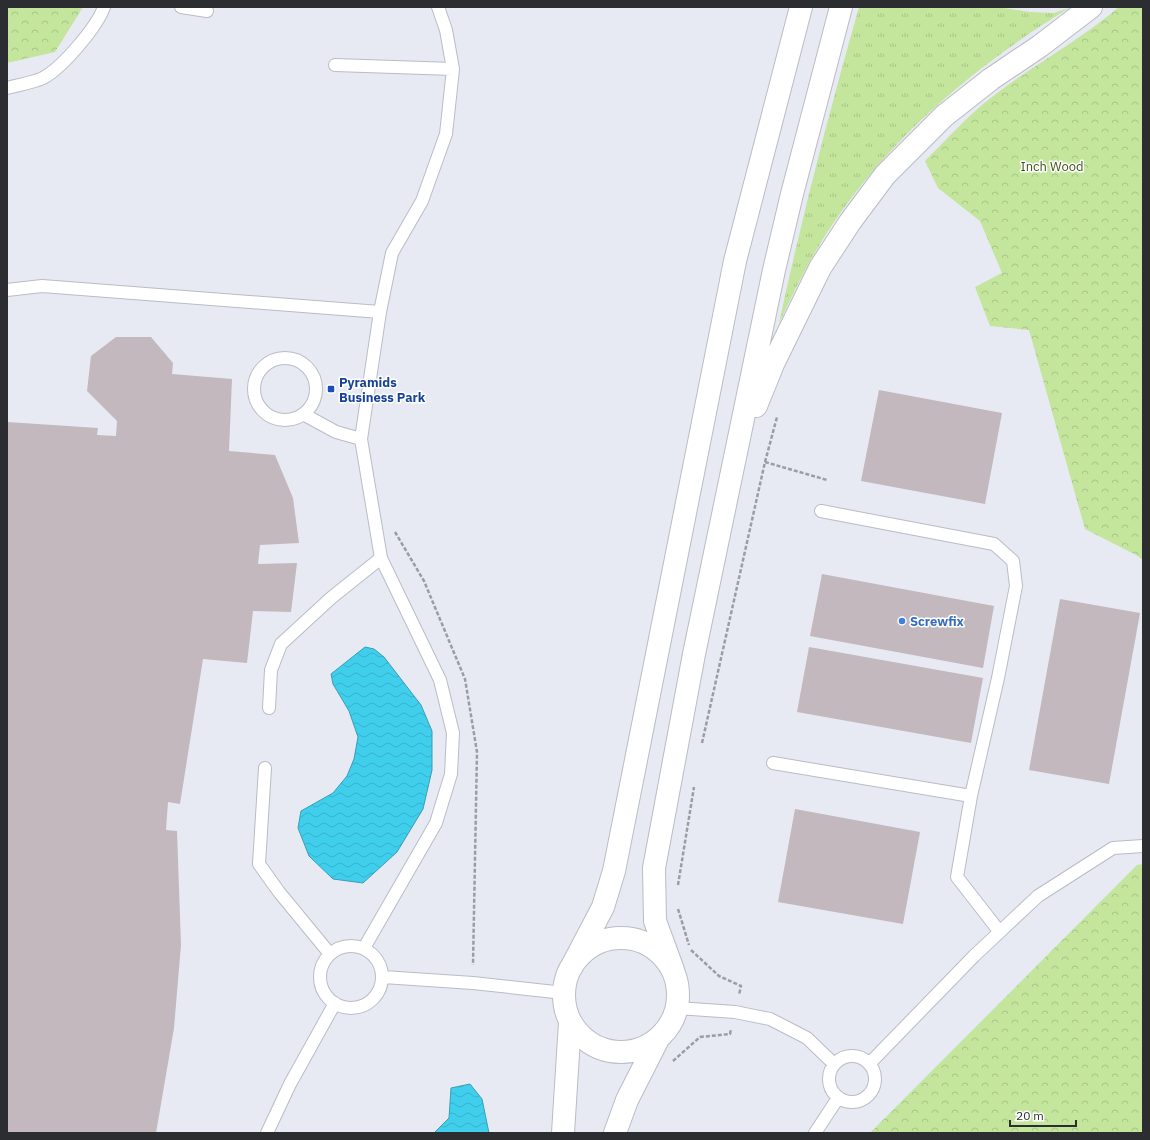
<svg xmlns="http://www.w3.org/2000/svg" width="1150" height="1140" viewBox="0 0 1150 1140" font-family="'IBM Plex Sans',sans-serif">
<style>
.grass{fill:url(#grass-tufts)}
.forest{fill:url(#forest-crowns)}
.water{fill:url(#water-waves);stroke:#399eb4}
.building{fill:#c2b8be}
.lines{fill:none;stroke-linecap:round;stroke-linejoin:round}
.lane-casing{stroke:#b9bcc5;stroke-width:14}
.primary-casing{stroke:#b9bcc5;stroke-width:24}
.path{stroke:#9b9da4;stroke-width:2.5;stroke-dasharray:4 2;stroke-linecap:butt}
.lane{stroke:#fff;stroke-width:12}
.primary{stroke:#fff;stroke-width:22}
.transit-dot{fill:#1a4fb4;stroke:#fff;stroke-width:1.5}
.shop-dot{fill:#3f7fe0;stroke:#fff;stroke-width:1.5}
.labels{text-anchor:middle;dominant-baseline:central;stroke-width:3;stroke-linejoin:round;paint-order:stroke}
.park-label{font-size:13px;fill:#3c5416;stroke:#fff}
.transit-label{font-size:13px;font-weight:bold;fill:#164399;stroke:#fff;text-anchor:start}
.shop-label{font-size:13px;font-weight:bold;fill:#366cbe;stroke:#fff;text-anchor:start}
</style>
<defs>
<pattern id="grass-tufts" width="24" height="20" patternUnits="userSpaceOnUse"><rect width="24" height="20" fill="#c3e59c"/><path d="M3 7l-1-3M5 7V3M7 7l1-3M15 17l-1-3M17 17v-4M19 17l1-3" fill="none" stroke="#a8c587"/></pattern>
<pattern id="forest-crowns" width="20" height="18" patternUnits="userSpaceOnUse"><rect width="20" height="18" fill="#c3e59c"/><path d="M2 6a3 3 0 1 1 6 0M12 15a3 3 0 1 1 6 0" fill="none" stroke="#a8c587"/></pattern>
<pattern id="water-waves" width="16" height="10" patternUnits="userSpaceOnUse"><rect width="16" height="10" fill="#3fcfec"/><path d="M0 5q4-4 8 0t8 0" fill="none" stroke="#38b2cb"/></pattern>
</defs>
<rect width="100%" height="100%" fill="#e7eaf3"/>
<path class="grass" d="M859,7H998L1030,12L1054,13L1069,8C967,71 873,151 813,256C800,278 790,301 779,323C802,217 829,112 859,7Z"/>
<path class="forest" d="M7,7H83L55,52L7,63Z
M1119,7H1143V560L1136,555L1085,529L1029,330L990,326L975,287L1002,273L980,221L938,188L925,161C944,142 962,122 982,105C1025,69 1077,43 1119,7Z
M1143,864V1133H870L1137,865Z"/>
<path class="water" d="M365,647L374,649L384,657L421,705L432,731V770L423,809L397,852L363,883L333,879L309,856L298,828L301,811L333,793L347,776L354,759L358,737L349,711L333,684L331,674Z
M470,1084L482,1099L489,1133H434L449,1118L451,1088Z"/>
<path class="building" d="M116,337H151L173,363L172,374L232,379L229,451L275,455L293,498L299,543L260,545L258,564L297,563L291,612L253,611L247,663L203,659L180,804L168,802L166,830L177,831L181,945L174,1028L156,1133H7V422L98,428L97,435L116,436L117,421L87,391L91,356Z
M879,390L1002,413L985,504L861,481Z
M822,574L994,606L983,668L810,636Z
M1060,599L1140,613L1109,784L1029,770Z
M809,647L983,678L971,743L797,712Z
M795,809L920,832L903,924L778,902Z"/>
<g class="lines">
<defs>
<path id="lane" d="M181,7L207,11
M335,65L453,69
M7,88C18,85 32,83 43,78C62,68 97,27 104,7
M7,290L42,286L380,312
M254 389a31 31 0 1 1 62 0a31 31 0 1 1-62 0Z
M303,414L336,432L361,439
M821,511L994,544L1013,561L1016,586L998,678L971,796
M269,708L271,670L281,644L331,598L381,558
M773,763L971,796L957,877L999,931
M265,768L259,864L279,892L330,954
M320 977a31 31 0 1 1 62 0a31 31 0 1 1-62 0Z
M364,948L436,823L451,774L453,733L440,680L381,558L361,439L380,312L392,253L422,201L446,134L453,69L446,30L438,7
M383,977L473,983L564,993
M677,1008L735,1012L770,1019L807,1038L834,1064
M829 1079a23 23 0 1 1 46 0a23 23 0 1 1-46 0Z
M869,1064L974,956L1038,896L1113,848L1143,846
M267,1133L290,1084L335,1003
M815,1133L838,1098"/>
<path id="primary" d="M756,406L773,364L820,268L850,222L885,175L944,116L991,79L1040,46L1091,7
M564 995a57 57 0 1 1 114 0a57 57 0 1 1-114 0Z
M571,968L603,907L614,871L735,261L801,7
M673,970L655,921L654,868L694,654L774,270L792,194L841,7
M563,1133L570,1022
M615,1133L627,1100L658,1039"/>
</defs>
<use href="#lane" class="lane-casing"/>
<use href="#primary" class="primary-casing"/>
<path class="path" d="M765,462L827,480
M395,532L424,581L465,679L477,752L473,965
M702,743L765,462L777,417
M678,885L694,787
M678,909L689,945
M691,950L719,976L741,986L739,995
M673,1061L700,1037L730,1034L731,1029"/>
<use href="#lane" class="lane"/>
<use href="#primary" class="primary"/>
</g>
<rect class="transit-dot" x="327" y="385" width="8" height="8" rx="2"/>
<circle class="shop-dot" cx="902" cy="621" r="4"/>
<g class="labels">
<g class="park-label">
<text x="1052" y="166">Inch Wood</text>
</g>
<g class="transit-label">
<text x="339" y="382">Pyramids<tspan x="339" dy="15">Business Park</tspan></text>
</g>
<g class="shop-label">
<text x="910" y="621">Screwfix</text>
</g>
</g>
<rect width="1150" height="1140" fill="none" stroke="#2b2d30" stroke-width="16"/>
<path d="M1010 1120v6h66v-6" fill="none" stroke="#2b2d30" stroke-width="2"/>
<text x="1016" y="1120" font-size="12" fill="#2b2d30" stroke="#ffffff" stroke-width="3" paint-order="stroke">20 m</text>
</svg>
